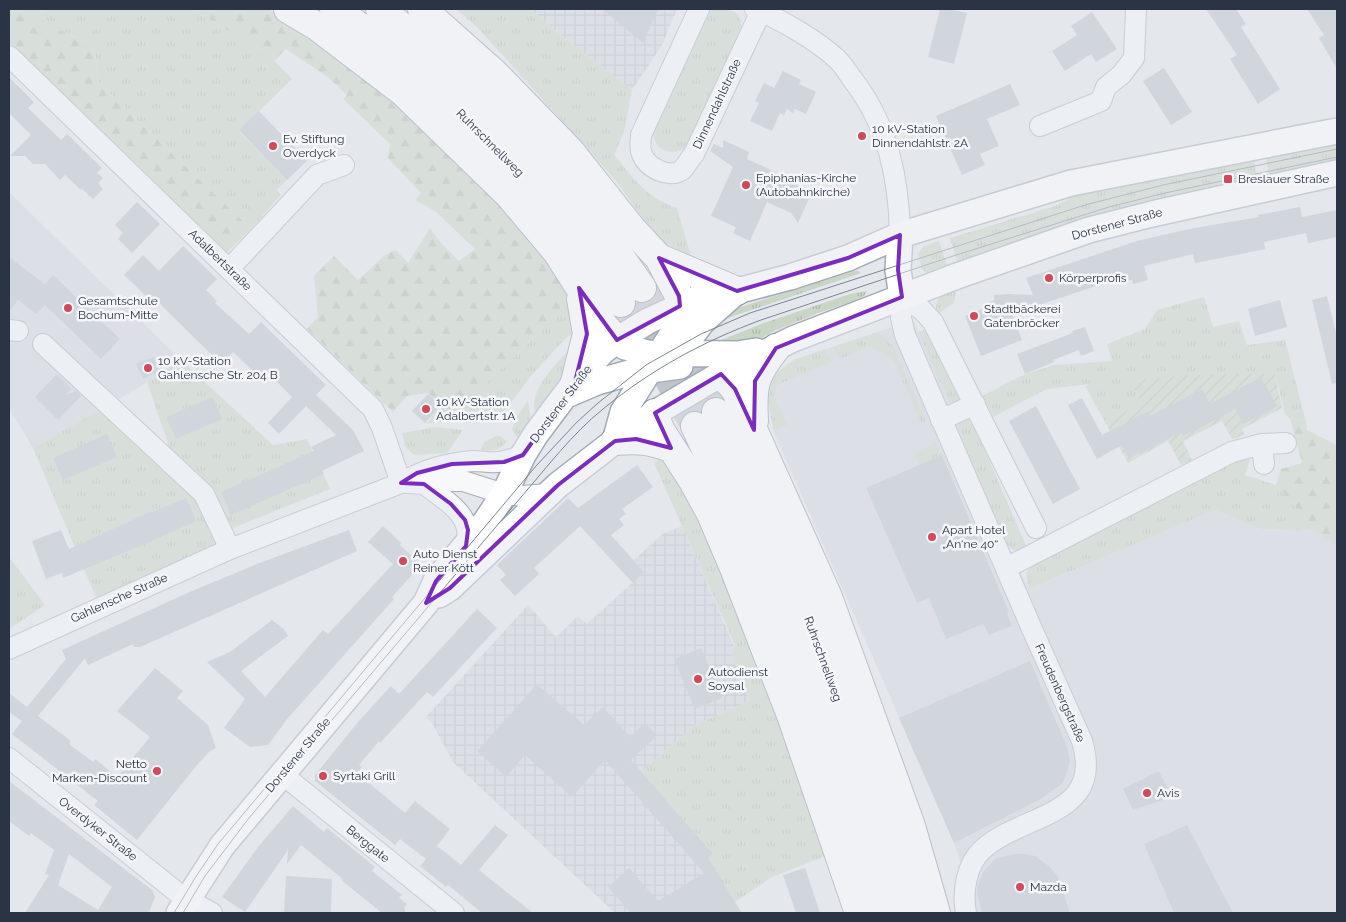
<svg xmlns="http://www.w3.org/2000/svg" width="1346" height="922" viewBox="0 0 1346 922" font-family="Raleway,sans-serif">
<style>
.built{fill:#d2d6de}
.industrial{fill:url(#industrial-grid)}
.grass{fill:url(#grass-tufts)}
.forest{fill:url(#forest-firs)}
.garden{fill:url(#garden-furrows)}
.building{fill:#bbc0ca;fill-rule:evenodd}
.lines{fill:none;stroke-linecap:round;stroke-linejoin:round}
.highway-tunnel{stroke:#bfc3cb;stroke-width:28;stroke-dasharray:28 14;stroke-linecap:butt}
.minor-casing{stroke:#a9aeb7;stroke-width:22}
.major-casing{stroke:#a3abb8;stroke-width:28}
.highway-casing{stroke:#8b94a3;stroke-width:30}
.minor{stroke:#f7f8fa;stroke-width:20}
.major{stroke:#fff;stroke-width:25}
.highway{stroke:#fff;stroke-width:28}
.tram{stroke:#7d8696;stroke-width:1}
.marked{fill:none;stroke:#7b2cbf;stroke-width:4;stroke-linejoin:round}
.poi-dot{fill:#d1495b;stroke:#f4f6f9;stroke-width:2}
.labels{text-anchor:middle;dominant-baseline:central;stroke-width:5;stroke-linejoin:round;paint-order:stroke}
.street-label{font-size:12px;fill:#2b3445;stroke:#f4f6f9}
.poi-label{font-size:12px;fill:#2b3445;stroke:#f4f6f9;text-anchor:start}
</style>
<defs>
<pattern id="industrial-grid" width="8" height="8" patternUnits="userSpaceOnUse" patternTransform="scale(1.25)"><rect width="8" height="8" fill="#d2d6de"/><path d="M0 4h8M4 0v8" fill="none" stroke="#b4b8c0"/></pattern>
<pattern id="grass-tufts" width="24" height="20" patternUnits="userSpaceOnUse" patternTransform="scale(1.25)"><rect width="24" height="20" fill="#c9d6c5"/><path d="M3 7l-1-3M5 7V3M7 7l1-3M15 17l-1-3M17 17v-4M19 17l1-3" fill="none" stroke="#adb8ab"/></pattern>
<pattern id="forest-firs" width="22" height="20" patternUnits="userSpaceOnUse" patternTransform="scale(1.25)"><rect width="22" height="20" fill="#c9d6c5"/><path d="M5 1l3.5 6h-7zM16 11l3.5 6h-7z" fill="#adb8ab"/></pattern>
<pattern id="garden-furrows" width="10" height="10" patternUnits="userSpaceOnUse" patternTransform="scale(1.25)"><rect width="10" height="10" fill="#c9d6c5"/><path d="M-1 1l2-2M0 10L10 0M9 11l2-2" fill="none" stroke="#adb8ab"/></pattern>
</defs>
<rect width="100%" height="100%" fill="#e4e7ec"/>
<path class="built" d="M9,192L182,361L109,405L33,448L9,408Z
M913,320L948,401L1004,542L1029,589L1215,510L1260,529L1316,531L1337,546V913H977L954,842L773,430L768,395L773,376L794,360Z"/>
<path class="industrial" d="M531,9H677L662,45L632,90L561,35Z
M682,526L734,646L731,653L750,701L695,725L642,772L713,854L699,867H714L735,902L716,913H615L453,762L432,723L426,717L528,605L556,637L578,616L587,624L644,572L634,560L663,534Z"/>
<path class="grass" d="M40,9H191L267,53L292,79L239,131L287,180L277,190L281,195L251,229L99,83L94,45L46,25Z
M456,9H531L561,35L632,90L624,132L614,155C634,178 646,198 677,208L691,256L665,243L640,215L617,182L477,27Z
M711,9C730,9 746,9 740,35L686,148C669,157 652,149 653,129L708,12Z
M1337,140V163L1270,179L1265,154Z
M1253,155L1258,183L958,264L950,238L1055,206L1076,195Z
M939,241L948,268L928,274L922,269L918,254L924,246Z
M844,270L858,271L861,273L722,320L731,310L819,282Z
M954,288L956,293L954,303L936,315C934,299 942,294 954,288Z
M867,291L864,296L854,301L818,313L776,330L749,345L714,343L761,324L850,294Z
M573,295L577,329L564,340L530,377L507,408L494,419L477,423L450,422L427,423L432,417L453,415L541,330Z
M1204,297L1213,327L1239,321L1247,345L1285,340L1306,422L1290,419L1285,414L1275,373L1186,376L1131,381L1141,403L1105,422L1085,386L1090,384L1047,389L993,417L982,396L1023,375L1054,365L1112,361L1107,344L1145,329L1157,310Z
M930,328L965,400L953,405L948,401L918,332Z
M875,333L887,339L894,348L926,421L921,423L894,361L870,346L840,359L832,347Z
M577,344L570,378L537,415C523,395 562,355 577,344Z
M825,349L832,362L777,385L774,396L787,425L773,430C772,419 768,406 768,395C770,365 802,357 825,349Z
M182,361L273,445L307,439L330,489L233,528L212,493L171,452L147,382Z
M528,401L531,421L518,439L512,429L517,416Z
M100,410L195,492L220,545L97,600L33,448Z
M972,412L983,432V446L1028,550L1017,553L1004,542L956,423Z
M435,427L463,430L447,453L414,455L405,446L402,433Z
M498,435L507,441C500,451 492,451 481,450C481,441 492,439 498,435Z
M935,443L942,455L919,465L914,453Z
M662,456L695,507L762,672L828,855L772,877L735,902L714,868L699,867L713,854L641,772L695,725L750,701L731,653L735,645L654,463Z
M1243,458L1250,459L1245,475L1276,485L1316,531L1260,529L1215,510L1029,589L1026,573L1031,566L1227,463Z
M9,557L45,605L9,629Z"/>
<path class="forest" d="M9,9H40L46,25L94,45L99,83L251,229L226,253L9,43Z
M191,9H268L298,25L400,107L494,199L573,295L541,330L453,415L432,417L442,406L428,393L407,396L393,412L307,329L318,317L314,276L334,256L358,280L385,255L396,250L408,263L430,228L441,243L459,261L475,249L435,211L415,200L421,193L388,158L390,144L343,99L347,95L329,78L286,49L274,61L267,53Z
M1290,419L1306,422L1307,430L1337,445V546L1316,531L1276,485L1281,469L1302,463Z"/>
<path class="garden" d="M1275,373L1282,408L1242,429L1245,435L1232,439L1222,421L1183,441L1192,460L1181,465L1168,441L1128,463L1105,422L1141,403L1131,381L1192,375Z"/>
<path class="building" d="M602,9H658L643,43Z
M940,9H949L967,13L954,64L928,57Z
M1206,9H1236L1246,24L1241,27L1280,89L1258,104L1230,59L1237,55Z
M1307,9H1337V69L1319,38L1324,35Z
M1092,12L1117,49L1096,62L1091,54L1065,71L1052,51L1077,35L1071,26Z
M1164,68L1192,112L1171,125L1143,81Z
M783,71L801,80L799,84L816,92L806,114L795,109L793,113L787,109L784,115L780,113L772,131L750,121L759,103L755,101L764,83L774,88Z
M9,77L34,102L28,108L61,140L67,134L102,168L97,173L103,178L98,183L103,189L93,199L82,189L81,190L65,175L60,180L45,164H33L25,156H10L31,135L9,113Z
M1010,84L1020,105L987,119L999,146L980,154L985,165L962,175L936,116Z
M259,111L307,161L287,180L239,130Z
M723,140L749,152L747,159L799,183L797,185L812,192L798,223L791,213L767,202L750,241L733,233L736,227L711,216L733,167L710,151L714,144L723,148Z
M137,202L160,224L132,253L118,239L123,233L115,225Z
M1300,207L1302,217L1337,210V237L1308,243L1306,233L1264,242L1265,249L1231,256L1195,263L1193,254L1144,266L1148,280L1133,284L1132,280L1124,282L1123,277L1012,314L1022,340L981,356L965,316L983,309L982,307L994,300V295L1008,294L1033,295L1026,278L1137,241L1189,229L1259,217L1258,215Z
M183,246L217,279L206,290L217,301L215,303L249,334L261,322L326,385L316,395L353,430L364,451L322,471L324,474L231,515L221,492L314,451L311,447L336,435L306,406L279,434L268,423L292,397L266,371L260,378L233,352L221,364L152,296L149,299L124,275L143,255L159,271Z
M9,257L45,284L53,275L120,339L101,359L45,305L36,314L18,300L9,312Z
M1327,296L1337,337V383L1332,384L1312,300Z
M1280,300L1287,327L1255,336L1248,309Z
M1085,327L1094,351L1081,356L1079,350L1053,360L1054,362L1025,374L1017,354L1073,333L1072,331Z
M154,357L160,371L143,379L136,364Z
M57,374L72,389L65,395L76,391L81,396L58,420L35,397Z
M1261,377L1277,406L1267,413L1243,424L1235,409L1194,431V430L1183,436L1181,432L1140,454L1139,453L1129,458L1122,445L1097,459L1068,405L1082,398L1102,435L1148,411L1150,416L1202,389L1210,404Z
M428,394L441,406L425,423L412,411Z
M213,397L222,419L176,439L166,417Z
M1036,406L1080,489L1053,504L1009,421Z
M107,434L117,457L63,480L53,458Z
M942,455L1009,612L1007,614L1012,626L989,635L983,624L946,639L929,598L917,603L866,488Z
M637,465L653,487L622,509L626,514L619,519L624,525L611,535L644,572L633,583L580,526L534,568L539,574L515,596L500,580L506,575L497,565L568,498L578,508Z
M186,498L196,521L152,541L63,578L62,573L46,579L32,541L61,530L69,549L152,511V512Z
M383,526L401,543L400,545L421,565L392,597L394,599L288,718L268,745L250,747L224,728L245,699L207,662L230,652L272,620L284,629L288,636L241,671L265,697L323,630L328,634L393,564L368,542Z
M349,530L357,551L140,647H134L133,644L88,665L85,658L38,716L71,741L69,744L93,762L95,759L117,777L150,737L117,711L155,668L183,691L177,698L208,725L216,748L210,751L197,765L137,840L94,805L98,801L12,734L22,721L9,712V693L27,707L66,659L62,650L192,591L262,562Z
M477,609L497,628L433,697L427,692L380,743L379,741L359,765L362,767L357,773L405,813L415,801L450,829L437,846L461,865L495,825L508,835L479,870L533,913H482L448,885L446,887L420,866L426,859L400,839L395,845L315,781V775L358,722L391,686L399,694Z
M701,648L722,698L695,709L674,659Z
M1030,661L1068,749L1070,762L1067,772L1063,783L1041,799L954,843L899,718Z
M537,684L584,725L603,707L630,737L645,723L657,736L631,760L713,854L708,858L742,913H631L608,887L629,868L658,901L704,873L605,760L572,797L525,755L506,777L477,751Z
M1159,771L1172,797L1133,810L1123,789Z
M9,781L152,890L155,897L149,913H25L49,875L45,874L54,850L31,833L29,836L9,821ZM69,854L112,887L98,910L58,885Z
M293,806L324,832L327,828L375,867L372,871L402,895L399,898L407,904L404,907L406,913H382L340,879L344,880L301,845L287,864L288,850L245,912L222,897L258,847Z
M1187,825L1233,913H1174L1144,844Z
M1013,854H1025L1035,856L1050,867L1058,877L1070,913H982L977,892L979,882L984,871L995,859Z
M805,868L820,913H796L783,875Z
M286,876L332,879L331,913H284Z"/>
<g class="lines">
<path class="highway-tunnel" d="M642,288L681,351L716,412
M621,303L660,364L695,426"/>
<defs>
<path id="minor" d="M699,9L641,135C641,140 639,149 642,154C647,168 669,179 682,170C686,166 690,158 694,154L762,9
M755,9C782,20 816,40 837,59C843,65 848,73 853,80C888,125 899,179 900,235
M9,56L373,409L382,428L401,483
M1040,126L1101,101L1106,87L1121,75L1134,58L1136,9
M229,269L317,175L344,165
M9,330L18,331
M43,344L204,494L230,549
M941,420L975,404
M1262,444L1264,464
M406,483L424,484L440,481H463L504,494L522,496L549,494
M424,484C439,496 465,510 467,530C468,535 467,541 466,546
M1006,568L1232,452L1262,444L1286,443
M9,649L230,549L401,483C423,470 447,463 473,461C483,461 494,464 504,461C511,460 517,457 523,455
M9,758L183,897L212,913
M282,774L454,913
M966,913C962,893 966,864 983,849C1023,813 1105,817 1082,741L1032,629L905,335L901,318L902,297L921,309L933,322L1036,528"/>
<path id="major" d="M900,235L898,270L902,297
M617,340L625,347L648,353L737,354L756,351
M672,362L702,322L737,291
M569,394L597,382L629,373L680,366
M615,441L623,412L678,325L680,315V306
M439,595L450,588L558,485L615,441L655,413L721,374L793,339L957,276L1089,230L1152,214L1337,173
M179,913L222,846L426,603L436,581L486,521L504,494L523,455L536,434L575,382L602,352L617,340L648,321L700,297L737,291L790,277L848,258L900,235L1071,183L1337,131"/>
<path id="highway" d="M288,9L318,27L402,91L509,195L557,252L604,326L617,340
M334,9C383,41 427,80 468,120C493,144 517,168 539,194C569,229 595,265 621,303
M380,9C409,33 440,56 468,82C535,143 591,214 642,288
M422,9L494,73L570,151L632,229L659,258L679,296L680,306
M659,258L737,291
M721,374L735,389L828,597L911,826L936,913
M575,382L587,334L581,299
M716,412L746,472L798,589L873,798L910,913
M655,413L657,422L661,431L693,481L711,514L734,568L792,718L859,913
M754,421C752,385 754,376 776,348
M695,426C722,483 749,540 773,599C816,701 850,807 884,913
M615,441C638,439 649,440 671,448"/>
</defs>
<use href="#minor" class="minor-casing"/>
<use href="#major" class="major-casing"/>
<use href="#highway" class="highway-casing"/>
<use href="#minor" class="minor"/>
<use href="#major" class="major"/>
<use href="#highway" class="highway"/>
<path class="tram" d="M174,913L195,878L218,844L536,466L577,422L598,403L646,365L701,334L750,313L1085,205L1163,185L1337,149
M183,913L205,876L249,818L522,496C548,466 572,434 603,409C652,369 702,342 761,320L950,257L1109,207L1165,193L1337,157"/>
</g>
<path d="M0 0H1346V922H0ZM900,235L898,270L902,297L776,348L755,381L754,430L735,389L721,374L655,413L671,448L636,439L615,441L558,485L450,588L426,603L436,581L466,546L468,530L465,520L451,504L424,484L401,483L417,473L452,464L504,462L523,455L575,382L587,334L579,288L617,340L680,306L679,296L659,258L737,291L848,258Z" fill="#e4e7ec" fill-opacity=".55" fill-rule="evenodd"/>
<path class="marked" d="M900,235L898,270L902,297L776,348L755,381L754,430L735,389L721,374L655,413L671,448L636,439L615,441L558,485L450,588L426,603L436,581L466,546L468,530L465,520L451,504L424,484L401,483L417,473L452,464L504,462L523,455L575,382L587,334L579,288L617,340L680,306L679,296L659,258L737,291L848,258Z"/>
<g class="poi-dot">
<circle cx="862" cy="136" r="5"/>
<circle cx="273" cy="146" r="5"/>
<rect x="1223" y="174" width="10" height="10" rx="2.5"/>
<circle cx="746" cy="185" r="5"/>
<circle cx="1049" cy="278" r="5"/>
<circle cx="68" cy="308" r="5"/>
<circle cx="974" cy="316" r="5"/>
<circle cx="148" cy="368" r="5"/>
<circle cx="426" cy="409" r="5"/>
<circle cx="932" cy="537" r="5"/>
<circle cx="403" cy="561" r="5"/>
<circle cx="698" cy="679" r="5"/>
<circle cx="157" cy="771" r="5"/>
<circle cx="323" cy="776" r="5"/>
<circle cx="1147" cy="793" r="5"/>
<circle cx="1020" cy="887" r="5"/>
</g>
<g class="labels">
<g class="street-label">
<text transform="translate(717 104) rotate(-65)">Dinnendahlstraße</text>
<text transform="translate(490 143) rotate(45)">Ruhrschnellweg</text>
<text transform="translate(1117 224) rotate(-15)">Dorstener Straße</text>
<text transform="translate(220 260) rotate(44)">Adalbertstraße</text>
<text transform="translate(561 404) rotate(-53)">Dorstener Straße</text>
<text transform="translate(119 598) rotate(-24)">Gahlensche Straße</text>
<text transform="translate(823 659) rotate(70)">Ruhrschnellweg</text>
<text transform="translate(1060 693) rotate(66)">Freudenbergstraße</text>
<text transform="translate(298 755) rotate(-50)">Dorstener Straße</text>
<text transform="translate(98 829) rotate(38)">Overdyker Straße</text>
<text transform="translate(368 844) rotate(39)">Berggate</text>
</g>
<g class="poi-label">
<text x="872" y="129">10 kV-Station<tspan x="872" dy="14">Dinnendahlstr. 2A</tspan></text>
<text x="283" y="139">Ev. Stiftung<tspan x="283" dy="14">Overdyck</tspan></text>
<text x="756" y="178">Epiphanias-Kirche<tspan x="756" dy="14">(Autobahnkirche)</tspan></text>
<text x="1238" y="179">Breslauer Straße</text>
<text x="1059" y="278">Körperprofis</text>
<text x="78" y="301">Gesamtschule<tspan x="78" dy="14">Bochum-Mitte</tspan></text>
<text x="984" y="309">Stadtbäckerei<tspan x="984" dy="14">Gatenbröcker</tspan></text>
<text x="158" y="361">10 kV-Station<tspan x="158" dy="14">Gahlensche Str. 204 B</tspan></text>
<text x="436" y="402">10 kV-Station<tspan x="436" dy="14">Adalbertstr. 1A</tspan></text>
<text x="942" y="530">Apart Hotel<tspan x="942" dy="14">„An‘ne 40“</tspan></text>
<text x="413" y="554">Auto Dienst<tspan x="413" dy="14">Reiner Kött</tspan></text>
<text x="708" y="672">Autodienst<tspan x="708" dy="14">Soysal</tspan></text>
<text x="147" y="764" text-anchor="end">Netto<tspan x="147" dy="14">Marken-Discount</tspan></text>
<text x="333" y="776">Syrtaki Grill</text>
<text x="1157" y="793">Avis</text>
<text x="1030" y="887">Mazda</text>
</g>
</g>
<rect width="1346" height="922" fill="none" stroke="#2b3445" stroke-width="20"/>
</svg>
